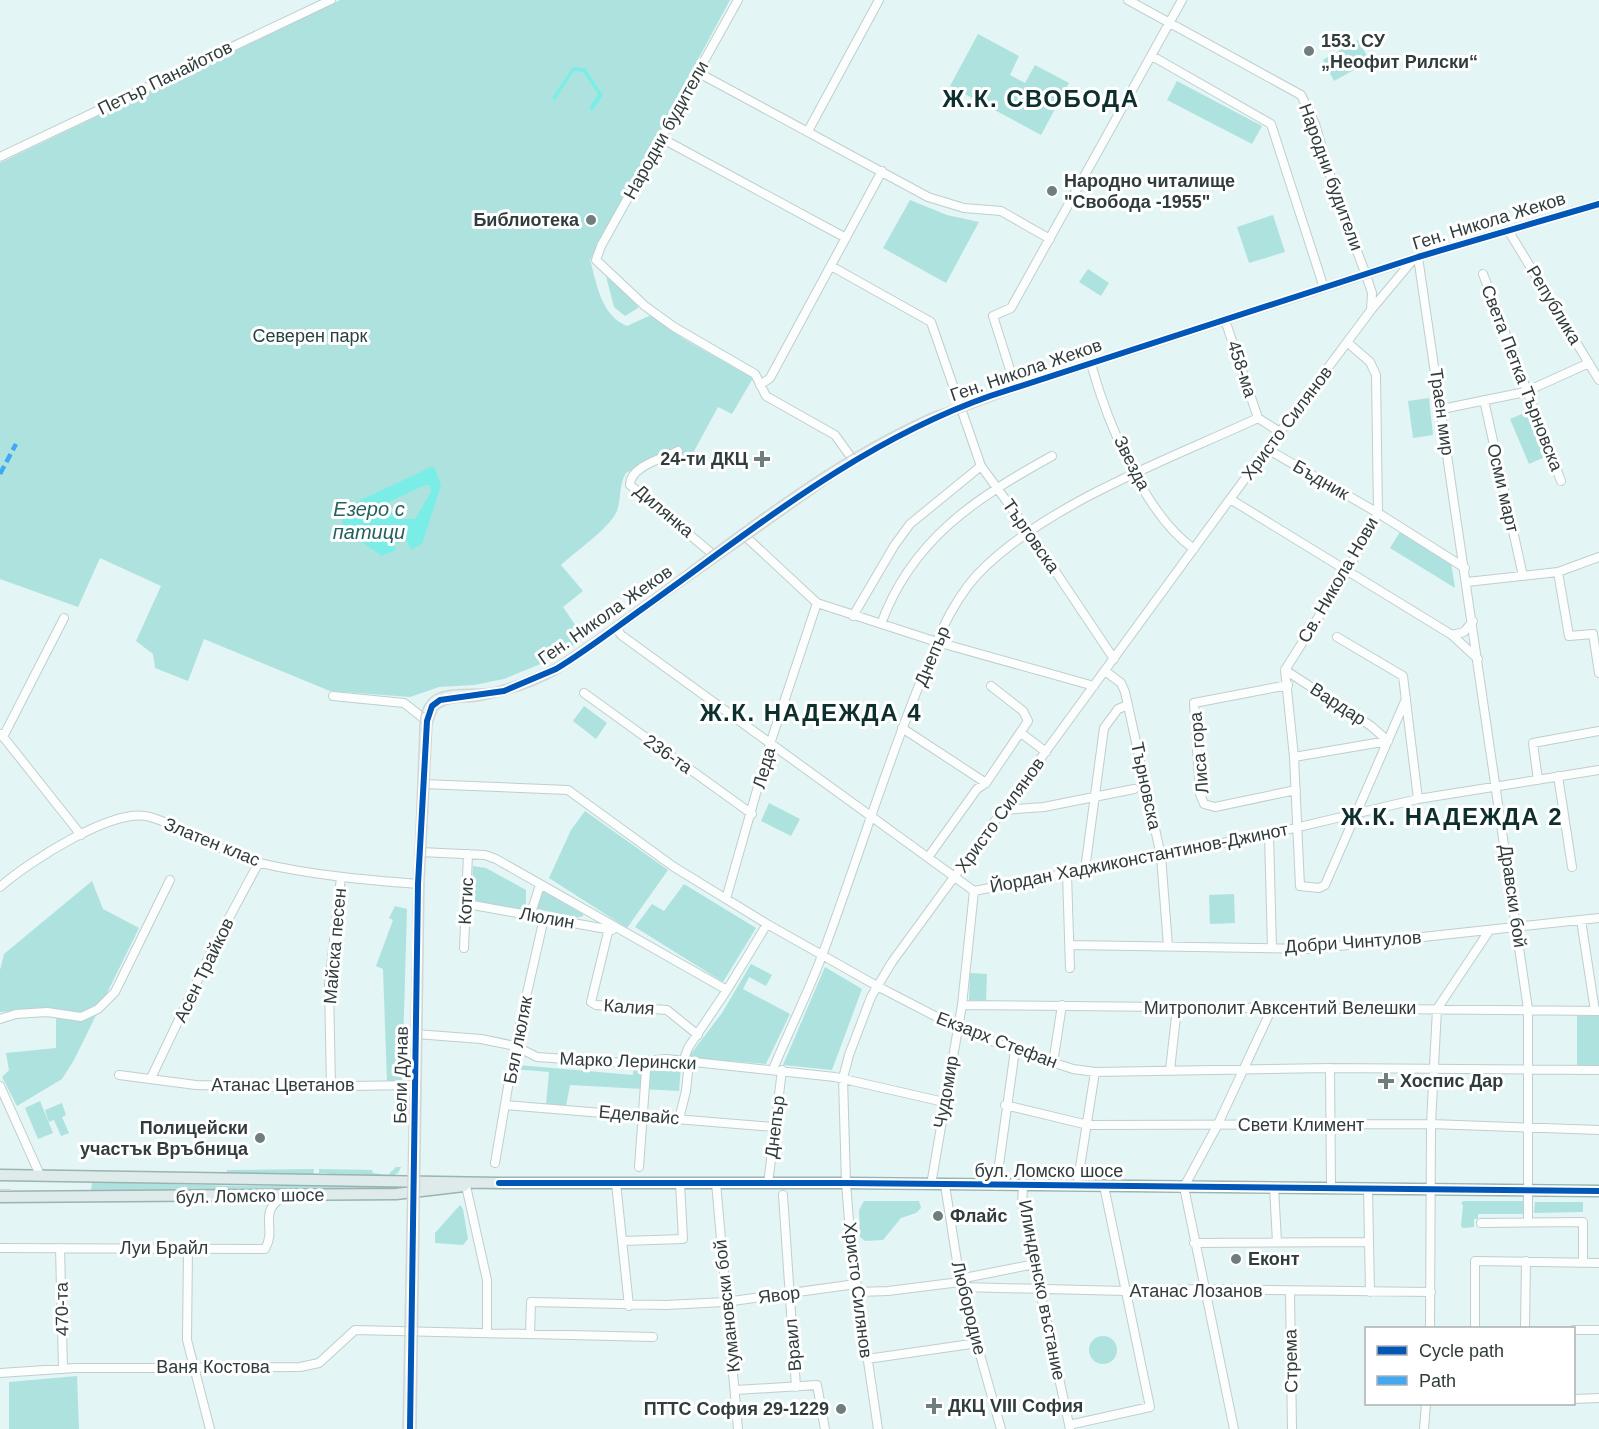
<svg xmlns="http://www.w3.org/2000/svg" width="1599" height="1429" viewBox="0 0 1599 1429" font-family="Helvetica,sans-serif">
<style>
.green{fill:#aee2df}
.water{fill:#7bede7;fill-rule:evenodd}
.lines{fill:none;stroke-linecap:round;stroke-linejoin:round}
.minor-casing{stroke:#c0cece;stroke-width:10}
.major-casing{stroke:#99b4b2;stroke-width:13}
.minor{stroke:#fbfefd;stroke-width:8}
.major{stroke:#dfebeb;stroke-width:10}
.tram{stroke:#d1d6d5;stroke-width:1.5}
.rail{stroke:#d1d6d5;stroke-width:2;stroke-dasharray:12 6;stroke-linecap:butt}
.quiet{stroke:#3fa9f5;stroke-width:4.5;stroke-dasharray:9 4.5;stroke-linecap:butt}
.cycleway-casing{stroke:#fff;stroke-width:10}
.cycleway{stroke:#0057b8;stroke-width:6}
.poi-dot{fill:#6f7d7c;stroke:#fff;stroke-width:2}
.labels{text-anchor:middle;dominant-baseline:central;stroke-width:6;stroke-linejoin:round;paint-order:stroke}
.poi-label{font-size:18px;font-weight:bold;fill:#303d3c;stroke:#fff;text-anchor:start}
.street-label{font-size:18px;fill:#303d3c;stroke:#fff}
.park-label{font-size:18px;fill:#284240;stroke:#fff}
.water-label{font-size:20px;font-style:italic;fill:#24625e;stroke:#fff}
.district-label{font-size:24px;font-weight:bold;letter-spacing:1.5px;fill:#0d302e;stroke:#fff}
</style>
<rect width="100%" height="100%" fill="#e3f5f4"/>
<path class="green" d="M340,0H730L590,260C597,284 601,316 627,326L651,315L682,338L753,378L732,414L718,407L687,464L678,446L626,473C618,486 622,500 616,513C607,530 576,551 561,565L583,591L563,607L584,638L553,659L504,679L474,685L439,687L410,697L330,691L204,639L188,681L155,668L153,654L136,641L161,586L100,558L78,607L0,579V163Z
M978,34L1019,56L1010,75L1025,83L1035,65L1069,83L1041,135L950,86Z
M1358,40L1370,61L1334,81L1323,60Z
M1177,81L1262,126L1252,144L1167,100Z
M910,200L947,215L979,222L946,283L883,248Z
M1273,215L1285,252L1249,263L1237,227Z
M1088,269L1109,283L1101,296L1079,282Z
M606,276L637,304L638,308L625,316L614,307Z
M1429,398L1433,435L1413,438L1408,401Z
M1529,411L1547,456L1529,464L1510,419Z
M1400,532L1451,562L1455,588L1390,548Z
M584,706L607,723L596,739L573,721Z
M769,803L800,819L791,836L761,821Z
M585,811L668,870L627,928L549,878L571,830Z
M473,866L486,868L526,890V906L518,910L471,900Z
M92,881L103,909L139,928L74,1060L62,1079L17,1106L2,1077L9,1070L6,1053L56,1048V1009L0,1012V970L4,954Z
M684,884L756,928L723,982L635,927L652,904L664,911Z
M542,890L583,914V916L576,918L538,909L537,904Z
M1234,894L1235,923L1210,924L1209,895Z
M395,906L407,909L402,1081L387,1082L383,969L376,966L393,920L389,918Z
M751,964L772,975L766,986L749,977L743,989L790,1014L766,1064L691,1058L690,1055L722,1013Z
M825,967L862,989L832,1070L783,1065Z
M970,973L987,974L986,1001L969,1000Z
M1577,1016H1599V1065H1577Z
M515,1056H519L518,1065L633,1075L634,1066H681L679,1091L570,1085L566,1106L546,1105L549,1072L513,1069Z
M40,1101L53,1133L38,1139L25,1108Z
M62,1103L66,1115L62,1117L69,1133L61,1136L54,1120L49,1122L45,1110Z
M396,1167H401L398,1173L388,1178L326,1177L327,1173H319V1169L372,1170L373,1173L388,1175Z
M314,1169L313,1177L227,1174V1170Z
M92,1182L243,1186H396L398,1188L91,1193Z
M864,1201H919L921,1208L916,1213L901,1218L883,1240L865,1241L860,1237L859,1210Z
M1463,1201H1523V1214H1478V1219H1474V1227L1463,1228L1461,1226L1463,1205L1461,1204Z
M1535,1202H1583V1212L1534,1213Z
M460,1205L463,1209L468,1239L463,1245L435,1243V1233Z
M1089 1350a14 14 0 1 1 28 0a14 14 0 1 1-28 0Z
M77,1376L79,1429H9V1382Z"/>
<path class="water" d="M573,67L585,68L603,95L592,111L589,108L598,94L583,72L574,71L555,100L552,98Z
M431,467L435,468L441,486L422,544L411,550L406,539L394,545L396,550L382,556L342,528L343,511L346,507ZM425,485H430L431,492L415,519H402L387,509L389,502Z"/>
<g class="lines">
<defs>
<path id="minor" d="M738,0L601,246L596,260L645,306L674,327L755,374L766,396L835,435L853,460
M1128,0L1301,95L1315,124L1336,195L1366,275L1372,293L1371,310
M1152,56L1271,124L1324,288
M697,72L928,197L964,208L1001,211L1050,239
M808,131L879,0
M661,138L846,238
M0,157L331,0
M1508,230L1599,380
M1418,257L1528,1009V1222
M831,266L931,322L981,466L1029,532L1114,659
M1483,274L1561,481
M1225,320L1258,418
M1347,342L1370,362L1376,375L1378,513L1347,572L1285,670L1294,757L1300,886L1319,888L1325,885L1406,699
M1091,364C1107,421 1144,514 1194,549
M1012,376L993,316L1011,308L1182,0
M760,385L770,378L882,171
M1484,400L1523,576
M1442,409L1525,392L1589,363
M1267,449L1378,513L1465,568
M678,451C664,458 630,466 630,485L715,556
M1230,499L1452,635L1478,659
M744,535L817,603L937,642L1094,686
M1558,572L1569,636L1593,634L1599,673
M1467,582L1558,572L1599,557
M853,616L894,546L910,524L981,466
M881,624C912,539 976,498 1052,456
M616,627L621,635L974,891L1269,834L1418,799L1599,770
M1452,635L1464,632L1473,621
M1337,637L1403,676L1418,799
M1285,670L1371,726L1388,741
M1105,671L1121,683L1125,692L1161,856L1168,946
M1288,685L1194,703L1200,794L1204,804L1215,807L1296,790
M584,693L752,814
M333,696L404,703L427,721
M902,728L986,783
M1021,733L1046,752
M1,734L81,835
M3,737L64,618
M1294,757L1388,741
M1558,776L1572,867
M1538,780L1533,743L1599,731
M423,784L568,790L674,867L767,924L877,986L958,1028L1015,1050L1073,1069L1095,1072L1330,1068L1599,1070
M1004,810L1044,807L1134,789
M1269,834L1272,948
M420,852L485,855L496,859L727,990L688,1048L683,1062
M929,856L977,789L986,783L1028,721L1023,711L991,686
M1086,862L1104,728L1118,709L1128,705
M1067,874L1070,968
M0,887C27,863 114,806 150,817C188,828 221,853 260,863C311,875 366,880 418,884
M726,899L770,744L817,603
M467,904L612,930
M530,916L540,885
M1581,920L1595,1011
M610,924L591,1002L596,1005L667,1010L698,1035
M1070,945L1311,949L1599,918
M464,948L468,854
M727,990L767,924
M962,1005L1599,1011
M0,1019L16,1014L47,1012L81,1017L98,1009L115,992L170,880
M416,1034L481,1039L515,1046L537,1057L625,1063L666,1059L835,1077L944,1102
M1053,1063L1062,1005
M1330,1068L1331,1188
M773,1069C789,1031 808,993 823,953C855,867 882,779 916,693C935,647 950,598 988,564C1058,499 1172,458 1258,418L1280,432
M1170,1070L1177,1008
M119,1075L196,1085L281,1087L416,1085
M151,1078L214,946L259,862
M0,1086L40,1175
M331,1087L329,985L341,877
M505,1105L774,1127
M1005,1105L1088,1125L1431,1124L1599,1130
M679,1119L686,1091L689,1062
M495,1163L515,1046L544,918
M639,1167L646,1071
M616,1183L629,1306
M716,1183L738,1429
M768,1184L782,1070
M931,1185L962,1005L974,891
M945,1185L961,1287L1001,1429
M466,1186L487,1280V1333
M996,1186L1015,1050
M1023,1186L1022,1205L1028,1235L1070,1429
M1077,1186L1095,1072
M1274,1187L1277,1242
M1368,1188L1370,1292
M783,1195L796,1387
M1481,1223L1583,1222V1262
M623,1241L683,1239L680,1183
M1194,1243L1368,1242
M0,1248L265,1249C278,1227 255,1211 287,1195
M60,1248L63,1369
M188,1248L187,1340L210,1429
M959,1279L1035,1264
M961,1287L1125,1291L1203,1289L1431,1292
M857,1292L888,1291L960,1282
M1290,1292L1292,1429
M1430,1328L1431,1124L1437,1009L1489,931
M1475,1328V1261L1599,1263
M1525,1328L1526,1261
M1574,1330H1599
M530,1334L531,1302L666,1305L725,1302L856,1284
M867,1359L978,1343
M0,1373L75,1368L300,1367L319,1363L355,1330L653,1337
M736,1390L817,1385L825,1429
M1574,1399L1599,1398
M1069,1425L1150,1407L1104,1186
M410,1429L418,884L427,721L432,706L440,700L504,691L556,669C586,651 614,629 642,609C754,529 859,442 990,396L1418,257L1599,204
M878,1429L851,1246L846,1183L843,1078L849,1055L871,997L892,962L1230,499L1371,310L1412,261
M1234,1429L1184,1187L1217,1126L1273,1006
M1424,1429L1426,1404"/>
<path id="major" d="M0,1175L499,1183H846L1599,1191
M0,1197L396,1194L464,1186"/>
</defs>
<use href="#minor" class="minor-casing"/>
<use href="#major" class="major-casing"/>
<use href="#minor" class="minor"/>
<use href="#major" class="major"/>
<path class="tram" d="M1122,358L1396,269
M403,1429L414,884L420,725C421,714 423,703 433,696C448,686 475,691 492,688C514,683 533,675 553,665C681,583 793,474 934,412L1378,266L1599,201
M416,1429L424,884L432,724L437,710C450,699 467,704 483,700C510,695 534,687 559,673L855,464L938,421L1016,392"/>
<path class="rail" d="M0,1190H11"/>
<path class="quiet" d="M0,474L16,444"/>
<defs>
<path id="cycleway" d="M499,1183H846L1599,1191
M410,1429L418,884L427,721L432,706L440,700L504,691L556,669C586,651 614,629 642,609C754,529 859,442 990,396L1418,257L1599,204"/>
</defs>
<use href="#cycleway" class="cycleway-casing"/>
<use href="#cycleway" class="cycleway"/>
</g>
<g class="poi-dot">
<circle cx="1309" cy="51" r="6"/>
<circle cx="1052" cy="191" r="6"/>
<circle cx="591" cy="220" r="6"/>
<path d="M759 450h6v6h6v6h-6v6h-6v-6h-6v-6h6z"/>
<path d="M1383 1072h6v6h6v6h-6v6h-6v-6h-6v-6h6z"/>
<circle cx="260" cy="1138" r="6"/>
<circle cx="938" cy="1216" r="6"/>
<circle cx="1236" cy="1259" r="6"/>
<path d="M931 1397h6v6h6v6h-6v6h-6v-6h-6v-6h6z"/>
<circle cx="841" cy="1409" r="6"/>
</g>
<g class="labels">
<g class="poi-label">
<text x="1321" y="41">153. СУ<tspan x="1321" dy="21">„Неофит Рилски“</tspan></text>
<text x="1064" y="181">Народно читалище<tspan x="1064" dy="21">"Свобода -1955"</tspan></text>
<text x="579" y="220" text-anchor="end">Библиотека</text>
<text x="748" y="459" text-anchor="end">24-ти ДКЦ</text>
<text x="1400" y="1081">Хоспис Дар</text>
<text x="248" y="1128" text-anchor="end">Полицейски<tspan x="248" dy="21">участък Връбница</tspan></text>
<text x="950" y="1216">Флайс</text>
<text x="1248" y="1259">Еконт</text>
<text x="948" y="1406">ДКЦ VIII София</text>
<text x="829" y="1409" text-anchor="end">ПТТС София 29-1229</text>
</g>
<g class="street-label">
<text transform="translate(165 78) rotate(-26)">Петър Панайотов</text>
<text transform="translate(666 130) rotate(-61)">Народни будители</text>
<text transform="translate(1331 177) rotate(70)">Народни будители</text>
<text transform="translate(1489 221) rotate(-17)">Ген. Никола Жеков</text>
<text transform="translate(1554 305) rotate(59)">Република</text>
<text transform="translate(1242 369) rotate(72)">458-ма</text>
<text transform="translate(1026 370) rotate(-19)">Ген. Никола Жеков</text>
<text transform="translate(1522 378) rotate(69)">Света Петка Търновска</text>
<text transform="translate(1442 412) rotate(82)">Траен мир</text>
<text transform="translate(1287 423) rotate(-53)">Христо Силянов</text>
<text transform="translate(1132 463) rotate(63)">Звезда</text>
<text transform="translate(1321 480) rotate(30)">Бъдник</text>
<text transform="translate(1503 488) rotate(77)">Осми март</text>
<text transform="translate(664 511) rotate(40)">Дилянка</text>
<text transform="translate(1031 536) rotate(55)">Търговска</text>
<text transform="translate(1338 580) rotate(-60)">Св. Никола Нови</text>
<text transform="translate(605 615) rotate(-35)">Ген. Никола Жеков</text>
<text transform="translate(932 656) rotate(-67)">Днепър</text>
<text transform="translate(1338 704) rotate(33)">Вардар</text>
<text transform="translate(1199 753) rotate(-95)">Лиса гора</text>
<text transform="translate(668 754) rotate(35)">236-та</text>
<text transform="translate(764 768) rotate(-75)">Леда</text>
<text transform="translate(1146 786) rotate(78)">Търновска</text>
<text transform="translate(1000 815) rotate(-54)">Христо Силянов</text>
<text transform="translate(212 842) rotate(22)">Златен клас</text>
<text transform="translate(1139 858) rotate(-11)">Йордан Хаджиконстантинов-Джинот</text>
<text transform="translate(1513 896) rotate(82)">Дравски бой</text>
<text transform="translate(466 901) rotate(-87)">Котис</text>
<text transform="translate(547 918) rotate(10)">Люлин</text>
<text transform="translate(1353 942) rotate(-4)">Добри Чинтулов</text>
<text transform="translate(335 946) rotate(-85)">Майска песен</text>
<text transform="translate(204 970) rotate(-64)">Асен Трайков</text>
<text transform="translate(629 1007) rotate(4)">Калия</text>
<text x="1280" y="1008">Митрополит Авксентий Велешки</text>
<text transform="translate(518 1040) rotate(-79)">Бял люляк</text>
<text transform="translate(997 1040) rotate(21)">Екзарх Стефан</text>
<text transform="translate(628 1061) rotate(2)">Марко Лерински</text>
<text transform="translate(401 1075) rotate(-89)">Бели Дунав</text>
<text x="283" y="1085">Атанас Цветанов</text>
<text transform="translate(946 1092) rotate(-80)">Чудомир</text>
<text transform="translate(639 1115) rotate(5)">Еделвайс</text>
<text x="1301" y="1125">Свети Климент</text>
<text transform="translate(775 1127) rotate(-83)">Днепър</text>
<text x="1049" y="1171">бул. Ломско шосе</text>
<text transform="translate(250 1196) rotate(-1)">бул. Ломско шосе</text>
<text x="164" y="1248">Луи Брайл</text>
<text transform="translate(858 1290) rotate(83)">Христо Силянов</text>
<text transform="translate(1042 1290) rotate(79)">Илинденско въстание</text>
<text x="1196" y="1291">Атанас Лозанов</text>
<text transform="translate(779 1295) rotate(-7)">Явор</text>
<text transform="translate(727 1306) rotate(-96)">Кумановски бой</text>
<text transform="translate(969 1308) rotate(76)">Любородие</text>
<text transform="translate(62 1309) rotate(-91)">470-та</text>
<text transform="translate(793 1345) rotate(-95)">Враил</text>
<text transform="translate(1291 1361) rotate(-91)">Стрема</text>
<text x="213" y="1367">Ваня Костова</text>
</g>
<g class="park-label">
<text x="310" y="336">Северен парк</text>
</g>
<g class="water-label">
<text x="369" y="509">Езеро с<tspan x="369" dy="23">патици</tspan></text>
</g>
<g class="district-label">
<text x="1041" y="98">Ж.К. СВОБОДА</text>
<text x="811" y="712">Ж.К. НАДЕЖДА 4</text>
<text x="1452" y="816">Ж.К. НАДЕЖДА 2</text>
</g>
</g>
<rect x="1365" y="1327" width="210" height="78" fill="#ffffff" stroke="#acb1b1" stroke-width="1.5"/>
<rect x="1377" y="1346" width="30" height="9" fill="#0057b8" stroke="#acb1b1" stroke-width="1.5"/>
<text x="1419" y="1357" font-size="18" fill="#303d3c">Cycle path</text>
<rect x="1377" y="1376" width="30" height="9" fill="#3fa9f5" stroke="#acb1b1" stroke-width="1.5"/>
<text x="1419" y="1387" font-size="18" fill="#303d3c">Path</text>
</svg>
